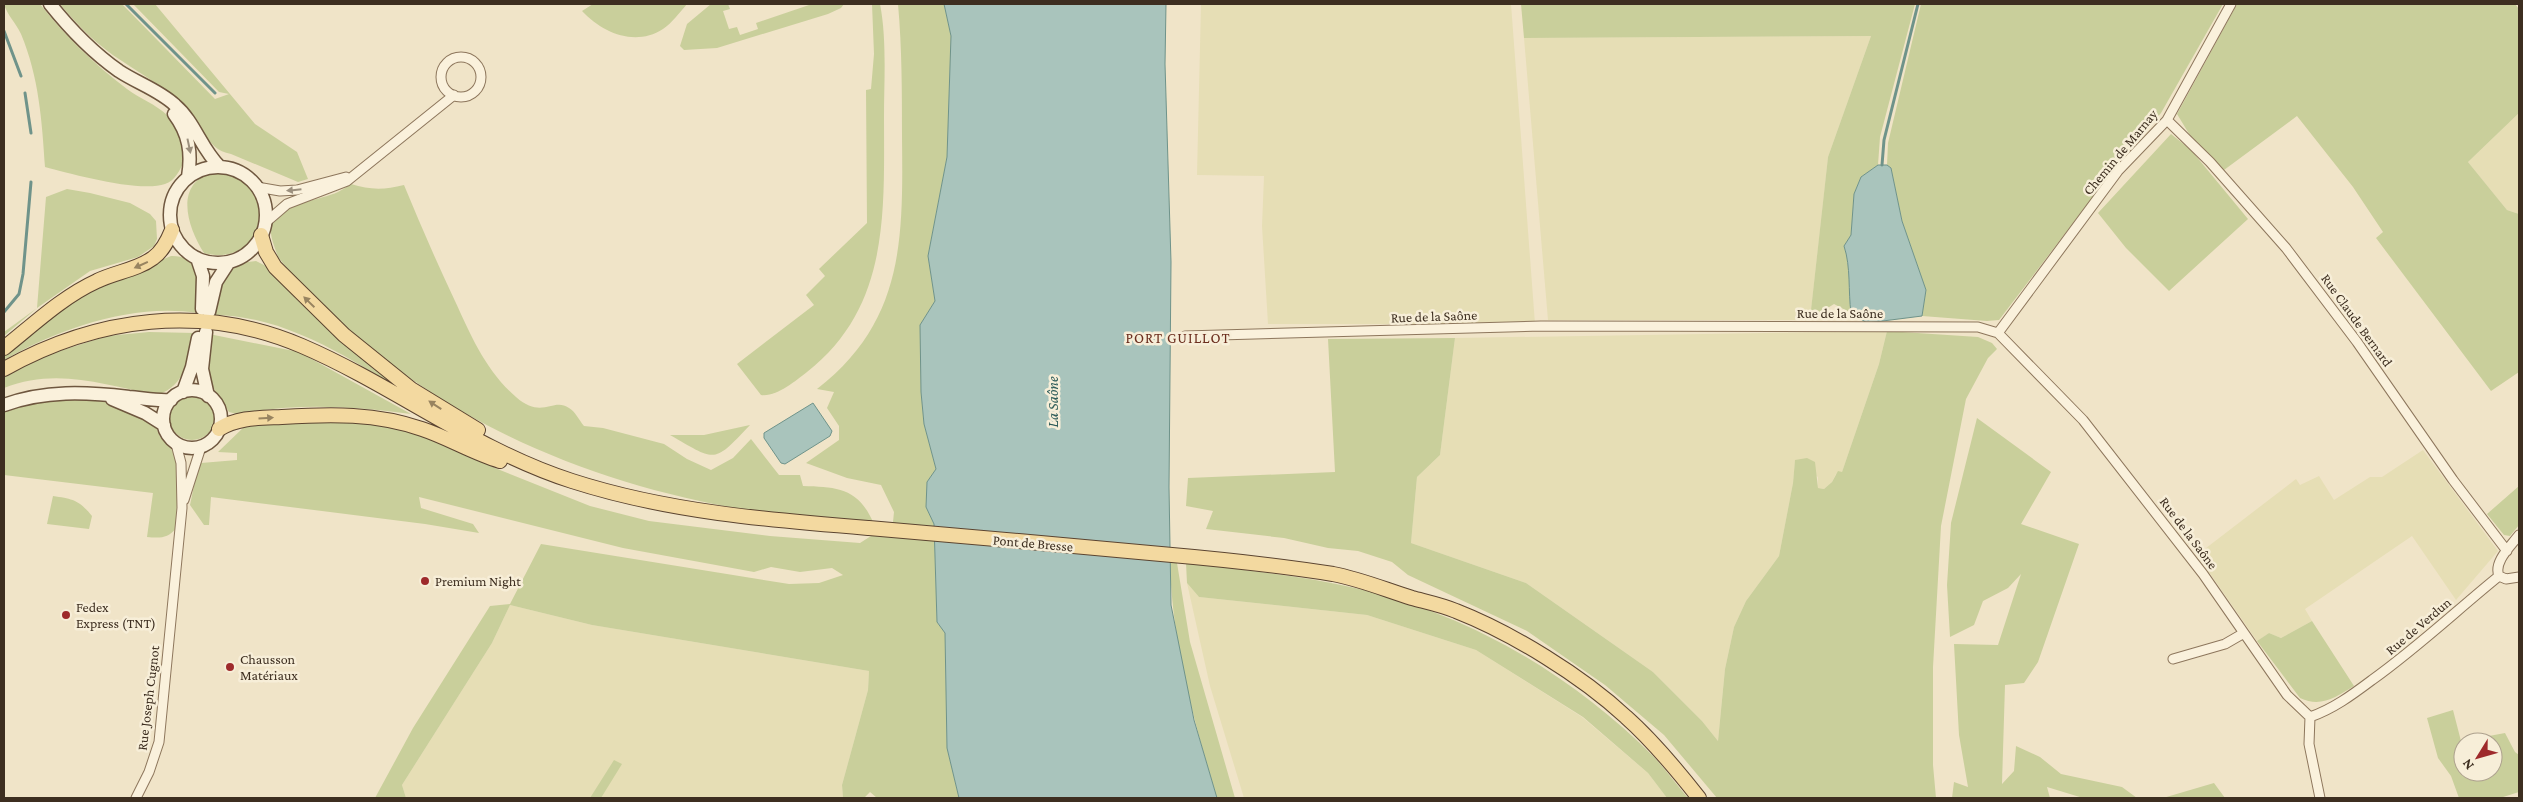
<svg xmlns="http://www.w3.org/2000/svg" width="2523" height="802" viewBox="0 0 2523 802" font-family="'Crimson Pro',serif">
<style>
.farmland{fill:#e6deb5}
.green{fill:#c9cf9b}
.water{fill:#a9c4bc;stroke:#6f938a}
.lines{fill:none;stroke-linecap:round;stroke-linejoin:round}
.stream{stroke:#6f938a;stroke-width:3}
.street-casing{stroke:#8d765c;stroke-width:11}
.secondary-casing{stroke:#6f573f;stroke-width:15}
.primary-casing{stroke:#5b4430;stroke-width:16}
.street{stroke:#faf1dc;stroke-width:9}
.secondary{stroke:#faf1dc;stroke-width:12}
.primary{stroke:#f3d9a0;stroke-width:14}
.oneway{fill:#9c907e}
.oneway2{fill:#988460}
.poi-dot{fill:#9e2a2b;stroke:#f7eed8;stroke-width:2}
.labels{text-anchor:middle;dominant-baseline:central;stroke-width:5;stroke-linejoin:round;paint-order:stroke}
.street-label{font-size:14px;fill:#3d2e20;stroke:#f7eed8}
.poi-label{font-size:14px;fill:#3d2e20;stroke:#f7eed8;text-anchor:start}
.neighbourhood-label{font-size:15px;letter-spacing:1px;fill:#6b2e1e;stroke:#f7eed8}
.water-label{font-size:15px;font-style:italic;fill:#2f5d5a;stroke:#f7eed8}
</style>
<rect width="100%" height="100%" fill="#f0e4c8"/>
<path class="farmland" d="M1201,4H1511L1535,324H1268L1262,226L1264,176L1197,175Z
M1871,36L1828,157L1810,320H1548L1524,38Z
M2519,113V214L2507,210L2468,162Z
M1887,331L1879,364L1842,472L1836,474L1832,482L1824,489L1818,488V477L1795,461L1793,483L1779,556L1746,601L1734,627L1725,669L1718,741L1702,721L1653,672L1526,583L1411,543L1417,477L1440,455L1455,338Z
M2423,450L2498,551L2456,600L2412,536L2305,609L2312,621L2281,638L2269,633L2257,641L2197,555L2296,479L2300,485L2319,476L2334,500L2370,477H2382Z
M1187,583L1199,597L1367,615L1476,650L1582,717L1648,773L1667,798H1244L1210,686Z
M510,605L592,625L869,671L868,690L842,785L843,798H406L402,785L492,643Z"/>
<path class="green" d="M4,4H40C65,36 94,64 127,89C140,99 156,104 168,116C177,127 189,146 184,161C180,170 175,181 165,184C140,193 72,174 45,167C42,121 39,77 21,34C16,23 7,15 4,4Z
M60,4H122L215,99L229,94L219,92L133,4H155L255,124L297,152L308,179L298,182L231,154C204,149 204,123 185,106C166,88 144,76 122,61C98,46 78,26 60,4Z
M593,4H687C680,12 672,23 663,29C635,47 603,33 582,11Z
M711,4H728L730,9L723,11L729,29L737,27L740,35L758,29L756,23L812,4H844L841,8L828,14L717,48L684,50L680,46L687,24Z
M872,4H880C887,40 884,81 884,118C884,212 890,307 807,372C795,381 777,397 761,395L737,364L814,305L806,295L825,276L819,269L867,223L866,90L871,89L874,54Z
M898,4H944L951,36L947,157L928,256L935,301L920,325L921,392L924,424L936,469L927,482L926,507L934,524L937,622L945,633L947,748L959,798H877L870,792L864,798H843L842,785L868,690L869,671L592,625L510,605L492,643L402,785L406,798H375L413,728L490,606L510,604L541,544L789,584L819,583L843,575L832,568L800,572L771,567L754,572L623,548L419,497L421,508L473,524L479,533L425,524L211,497L209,525H204L190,505L195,481L201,463L237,460V453L218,452L245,426L256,423L355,418L433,436L495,468L590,506L649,521L770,536L860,543L893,522L894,512L881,485L847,478L806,463L839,440V426L827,408L834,392L817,389C905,321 903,237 902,137C902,93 902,48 898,4Z
M1521,4H1915L1880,137L1878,165L1861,177L1854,194L1851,235L1844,246C1851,267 1848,291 1851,313L1834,304L1810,319L1828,157L1871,36L1524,38Z
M1921,4H2223L2161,113L2115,168L1999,320L1987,321L1922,316L1926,290L1902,221L1891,168L1887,165L1888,143Z
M2237,4H2515L2519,9V113L2468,162L2507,210L2519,214V372L2491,391L2376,238L2383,232L2353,187L2297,116L2224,170L2191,137L2177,114Z
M2171,134L2191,150L2248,219L2169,291L2126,248L2098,213Z
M215,171C284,178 267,270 204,253C187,226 173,183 215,171Z
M351,184C370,190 384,190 404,185C420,224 437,263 455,301C471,336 486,371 516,397C542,420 553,397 569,408C575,411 579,420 584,426L603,428L664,444L687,459L711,470L733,458L751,439L779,475H800L803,486C837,487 858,488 873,522C837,519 800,518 764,513C609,489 457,431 341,322C320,302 296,281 278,257C275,247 268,234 272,223C280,204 321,200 338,192C342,190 346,187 351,184Z
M67,189L90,193L130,203L150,214L156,221L157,239L154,246L138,257L90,271L37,308L4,336V332L37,308L46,197Z
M171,256C204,255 199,290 198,313C132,303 61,328 4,360V353L86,291Z
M256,261L268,267L429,406C362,368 293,315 212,315L225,272L240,263Z
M1887,331L1978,337L1992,343L1997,349L1988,358L1966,399L1941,526L1933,667V765L1936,798H1717L1664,735L1605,685L1527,631L1408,575L1392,562L1358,551L1328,548L1284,538L1206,529L1213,511L1186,506L1188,478L1335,472L1328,339L1455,338L1440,455L1417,477L1411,543L1526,583L1653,672L1702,721L1718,741L1725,669L1734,627L1746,601L1779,556L1793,483L1795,460L1807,458L1815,462L1818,488L1824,489L1832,482L1838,471L1842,472L1879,364Z
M149,332L195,333C188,358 186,386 157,395C104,385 57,367 4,388V376L44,356L107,336Z
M209,334L299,352L411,414C351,406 296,403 237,414L229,412L211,384L206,363Z
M169 417a23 23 0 1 1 46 0a23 23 0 1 1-46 0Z
M53,396C88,398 127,401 154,425C158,428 158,434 161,438C166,444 172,448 175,456C181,475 176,508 176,528C168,539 159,538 147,537L153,493L4,475V410Z
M1977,418L2051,472L2021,524L2079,544L2038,662L2024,683L2005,685L2002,784L2014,771L2016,746L2040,757L2061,774L2122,787L2137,798H2083L2047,787L2050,798H1952L1954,782L1968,787L1959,735L1954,644L1998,645L2021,574L2008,588L1983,601L1974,625L1950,637L1947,585L1951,523Z
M750,425C713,464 717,462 670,435H704Z
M2519,486V525L2510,536L2504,535L2487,514Z
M53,496C73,499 79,500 92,516L89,529L47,524Z
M1170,563H1177L1190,642L1235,798H1217C1194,721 1172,643 1170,563Z
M1186,563C1242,570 1299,575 1355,588C1469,614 1572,675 1654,757C1666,770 1677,785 1688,798H1667L1648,773L1583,717L1476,650L1367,615L1199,597L1187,583Z
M2312,621L2354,686C2336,697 2321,708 2300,698L2257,641L2269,633L2281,638Z
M2453,710L2462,745L2455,756L2463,772L2469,778L2498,770L2493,742H2490L2489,736L2505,733L2515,752L2519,755V792L2500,798H2459L2451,776L2438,758L2427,718Z
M614,760L622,764L601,798H590Z
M2214,783L2225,798H2163Z"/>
<path class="water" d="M944,4H1166L1165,64L1171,262L1169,487L1171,605L1194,720L1217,798H959L947,748L945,633L937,622L934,524L926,507L927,482L936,469L924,424L921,392L920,325L935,301L928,256L947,157L951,36Z
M1878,165H1887L1891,168L1902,221L1926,290L1922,316L1867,323L1851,313C1848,291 1851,267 1844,246L1851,235L1854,194L1861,177Z
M813,403L832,431L830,436L785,464L781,463L764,438V433Z"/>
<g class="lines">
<path class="stream" d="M126,4L215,93
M4,31L21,76
M25,93L31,133
M1882,165L1884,140L1918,4
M4,312L19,294L23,274L31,182"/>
<defs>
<path id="street" d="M441 77a20 20 0 1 1 40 0a20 20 0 1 1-40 0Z
M2167,120L2210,162L2286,248L2357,342L2453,480L2507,551
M257,187L280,191L297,190L346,177
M265,223L287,204L347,181L454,95
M1998,333L2118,171L2167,120L2231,4
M1185,336L1541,326L1978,327L1998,333L2083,420L2203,574L2287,695L2310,717
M184,500L201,447
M2499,576C2493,562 2511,546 2519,535
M2499,576L2506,579L2519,577
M2173,659L2225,644L2244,633
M2310,717C2333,709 2352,695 2372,680C2417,648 2457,610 2499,576
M2310,717L2309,744L2320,798
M136,798L149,772L159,742L182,508L181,463L176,444"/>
<path id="secondary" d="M50,4C70,29 92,52 119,71C137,83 159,90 175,105C195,122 201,149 220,167
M174,114C189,134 192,153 188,177
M170 215a48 48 0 1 1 96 0a48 48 0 1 1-96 0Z
M197,258L203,276L202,309
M209,312L216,282L229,262
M206,332L202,369L208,396
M163 419a29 29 0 1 1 58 0a29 29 0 1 1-58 0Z
M183,392L192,367L198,338
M112,399L145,413L164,425
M4,405C45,390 86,392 129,397C143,398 156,401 171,400"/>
<path id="primary" d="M261,235L266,252L275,267L344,335L411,389L478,430
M4,348C33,325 62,297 97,281C115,272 137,270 153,258C163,251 168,240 172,230
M4,369C97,317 202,303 302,346C395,386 475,450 572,481C668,512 769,520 869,528C966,536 1064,545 1161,554C1218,559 1276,565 1333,574C1360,579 1386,590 1412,598C1427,602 1442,605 1456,611C1512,633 1582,676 1626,717C1653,741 1677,770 1699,798
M219,429C238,417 260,418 282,417C331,414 376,413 422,429C449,438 473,453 500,461"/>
</defs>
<use href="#street" class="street-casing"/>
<use href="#secondary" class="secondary-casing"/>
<use href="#primary" class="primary-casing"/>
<use href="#street" class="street"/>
<use href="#secondary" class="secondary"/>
<use href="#primary" class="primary"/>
</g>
<defs><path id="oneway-solid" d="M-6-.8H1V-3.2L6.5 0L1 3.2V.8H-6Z" transform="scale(1.25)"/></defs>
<g class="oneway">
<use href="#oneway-solid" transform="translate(189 146) rotate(78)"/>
<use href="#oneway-solid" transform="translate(294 190) rotate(174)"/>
</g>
<g class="oneway2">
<use href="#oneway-solid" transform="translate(141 265) rotate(156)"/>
<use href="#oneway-solid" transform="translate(309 302) rotate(-136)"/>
<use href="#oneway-solid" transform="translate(435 405) rotate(-147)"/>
<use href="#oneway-solid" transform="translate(266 418) rotate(-4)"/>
</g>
<g class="poi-dot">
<circle cx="425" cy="581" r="5"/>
<circle cx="66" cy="615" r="5"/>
<circle cx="230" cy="667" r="5"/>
</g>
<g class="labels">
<g class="street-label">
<text transform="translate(2120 152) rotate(-50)">Chemin de Marnay</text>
<text x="1840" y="313">Rue de la Saône</text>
<text transform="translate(1434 316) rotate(-2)">Rue de la Saône</text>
<text transform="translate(2357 320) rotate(54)">Rue Claude Bernard</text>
<text transform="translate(2189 533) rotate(53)">Rue de la Saône</text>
<text transform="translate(1033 543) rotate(5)">Pont de Bresse</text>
<text transform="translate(2418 626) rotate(-40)">Rue de Verdun</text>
<text transform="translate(148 698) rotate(-83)">Rue Joseph Cugnot</text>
</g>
<g class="poi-label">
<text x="435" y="581">Premium Night</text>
<text x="76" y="607">Fedex<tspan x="76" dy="16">Express (TNT)</tspan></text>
<text x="240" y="659">Chausson<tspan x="240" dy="16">Matériaux</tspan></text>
</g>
<g class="neighbourhood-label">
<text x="1178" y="338">PORT GUILLOT</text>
</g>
<g class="water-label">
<text transform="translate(1053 402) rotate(-90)">La Saône</text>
</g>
</g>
<rect width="2523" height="802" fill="none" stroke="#3d2e20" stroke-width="10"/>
<g transform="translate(2478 757) rotate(233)"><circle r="24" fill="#f7eed8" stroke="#ada18e"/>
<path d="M0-4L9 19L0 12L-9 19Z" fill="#9e2a2b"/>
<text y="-8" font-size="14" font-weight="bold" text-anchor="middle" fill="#3d2e20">N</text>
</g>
</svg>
